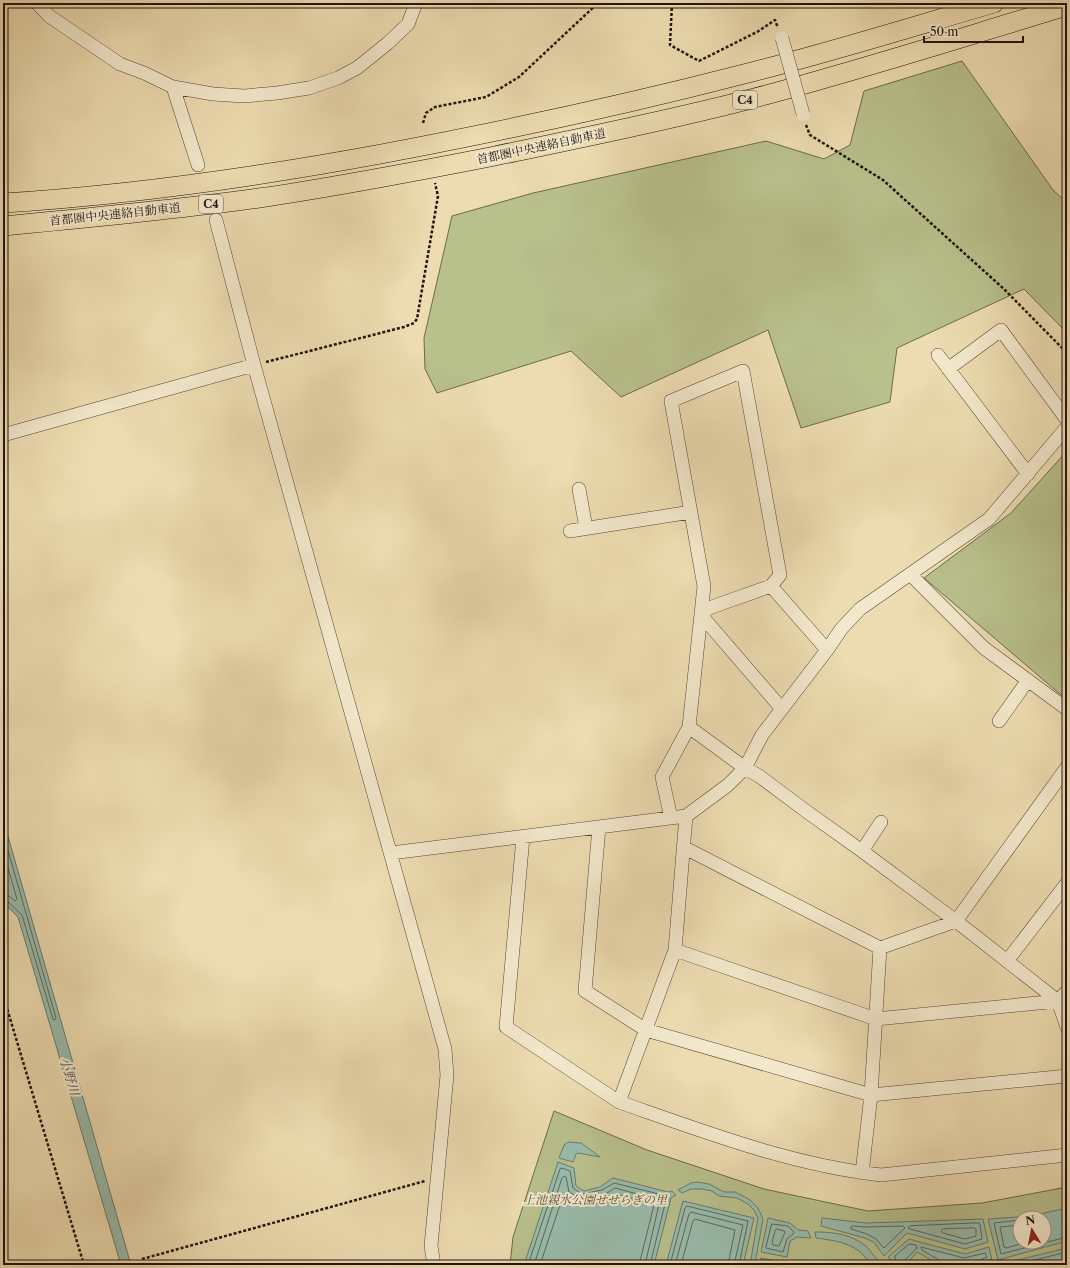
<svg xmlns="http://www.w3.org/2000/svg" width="1070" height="1268" viewBox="0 0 1070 1268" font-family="'Libre Caslon Text','Noto Serif JP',serif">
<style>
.green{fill:#b8c08c;stroke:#6c6a4c;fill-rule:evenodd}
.water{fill:#99bcac;stroke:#69796c;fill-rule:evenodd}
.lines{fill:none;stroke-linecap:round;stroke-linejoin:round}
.shore{stroke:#5c685c;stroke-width:1}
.minor-casing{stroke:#534636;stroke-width:14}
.highway-casing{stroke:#20140d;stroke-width:20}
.path{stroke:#20140d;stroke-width:2.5;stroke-dasharray:3 2;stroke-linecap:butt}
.minor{stroke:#f3e8cc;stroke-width:13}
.highway{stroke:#eddcb1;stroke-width:19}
.minor-bridge-casing{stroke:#534636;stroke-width:14;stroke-linecap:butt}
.minor-bridge{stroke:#f3e8cc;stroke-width:13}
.labels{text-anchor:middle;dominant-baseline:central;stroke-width:4;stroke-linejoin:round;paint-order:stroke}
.shield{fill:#f3e8cc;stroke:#5f5446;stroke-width:1}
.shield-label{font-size:11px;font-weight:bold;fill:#20140d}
.street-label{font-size:12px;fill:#20140d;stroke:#f3e8cc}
.park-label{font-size:12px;font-style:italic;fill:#555039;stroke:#f3e8cc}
.water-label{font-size:13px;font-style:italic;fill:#4a4f45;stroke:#f3e8cc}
</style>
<rect width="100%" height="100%" fill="#eddcb1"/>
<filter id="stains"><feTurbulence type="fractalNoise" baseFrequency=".005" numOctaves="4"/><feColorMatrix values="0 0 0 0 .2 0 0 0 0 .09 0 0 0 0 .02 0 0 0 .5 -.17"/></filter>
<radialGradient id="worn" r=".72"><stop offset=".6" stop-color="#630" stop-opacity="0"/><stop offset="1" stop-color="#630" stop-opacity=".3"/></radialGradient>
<path class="green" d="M962,61L1053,190L1067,203V333L1024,289L897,348L890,402L801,428L768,330L621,397L571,351L437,393L425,369L424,338L452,216L533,193L766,141L824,159L850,145L864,91Z
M1067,451V700L924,578L1011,513Z
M554,1111L647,1150L764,1189L868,1211L982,1203L1067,1187V1265H510L513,1237ZM1020,1218H1044V1242H1020Z"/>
<path class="water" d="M3,819L131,1265H121L18,917L3,902Z
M568,1142L581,1143L600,1157L578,1153L576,1154L573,1162L559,1158L564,1145Z
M558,1162L574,1168L576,1186L584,1191L600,1187L613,1178L668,1192L672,1191L676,1195L671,1198L654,1265H524Z
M697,1182L709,1184L724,1192H735L749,1199L758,1208L763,1219L755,1263L759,1264L761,1258L786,1263L785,1265H750L758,1218L754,1210L748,1204L737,1198L719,1196L712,1191L702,1189H691L682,1193L678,1190L691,1183Z
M683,1201L754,1218L743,1265H666Z
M1067,1208V1241L998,1260L988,1219L1031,1216ZM1020,1218H1044V1242H1020Z
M768,1218L790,1223L798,1230L808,1231L811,1238L797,1237L790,1241L787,1257L761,1252Z
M822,1218L866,1223L983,1219L988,1242L965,1249L907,1233L884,1256L874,1242L865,1238L821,1226Z
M815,1232C833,1232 853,1234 868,1248C873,1254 877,1260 882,1265H872C868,1261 864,1255 859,1251C847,1242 831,1240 816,1238Z
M909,1239L965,1254L989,1247L992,1261L975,1265H940L917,1252L906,1265H895L888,1257Z
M1067,1248V1265H997Z"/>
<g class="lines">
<path class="shore" d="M3,833L56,1018L55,1020L53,1019L22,915L7,901L3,900
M3,851L17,899L15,901L9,896L3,895
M1020,1220L994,1223L1001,1254L1067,1237
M978,1223L980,1224L982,1239L965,1244L910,1229L908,1228L910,1226Z
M772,1224L788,1226L794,1232L793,1234L787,1239L783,1252L766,1248Z
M1020,1225L1000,1227L1004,1247L1006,1248L1028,1242
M853,1226L866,1227L903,1226L905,1228L884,1248L876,1239L867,1234L851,1229V1227Z
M974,1228L976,1229V1236L965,1239L943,1233L941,1231L943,1229Z
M777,1229L784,1231L785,1232L779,1246L773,1245L772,1243L775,1231Z
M528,1265L560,1169L562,1168L570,1171L573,1188L582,1194L602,1190L614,1183L667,1196L650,1265
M534,1265L562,1178L564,1176L566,1177L569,1192L582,1199L604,1195L615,1188L660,1200L645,1265
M540,1265L563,1196H565C583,1211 598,1205 616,1194L654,1205L639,1265
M670,1265L685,1208L687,1206L748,1221L739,1265
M675,1265L689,1214L691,1212L743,1225L734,1265
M681,1265L693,1221L695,1219L735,1230L728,1265
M898,1265L895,1258V1256L909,1244L916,1245L917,1248L904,1261L903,1265
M941,1265L939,1260L922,1250L921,1247L964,1258L985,1253L987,1257L980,1260L978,1265
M1014,1265L1067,1252"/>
<defs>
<path id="minor" d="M37,3L49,16L120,64L144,73L173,87L213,94L244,96L277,93L309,88L338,78L357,68L388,43L408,24L416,3
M173,87L198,165
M216,220L254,365L445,1049L447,1075L431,1246L434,1265
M938,355L1028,474
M948,369L1001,330L1067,420
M3,435L254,365
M579,489L586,528
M570,531L691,512
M910,574L984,648L1067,709
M771,586L709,608L701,615L782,709
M999,721L1028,680
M689,727L745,768L759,776L806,811L862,851L956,921L1058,1001L1067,1027
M686,816L675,950L619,1102C705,1132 791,1165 881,1175L1067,1155
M671,818L662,777L689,727L704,586L671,401L743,371L780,575L771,586L827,650
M599,827L585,991L646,1030L871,1095L1067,1076
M523,837L506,1027L619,1102
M683,847L880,948L956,921L1067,767
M862,851L881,822
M391,853L686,816L728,785L745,768L762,735L827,650L842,628L860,609L989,519L1067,427
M675,950L876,1019L1058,1001L1067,991
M1007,961L1067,883
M862,1173L871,1095L880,948"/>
<path id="highway" d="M3,203C130,195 256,177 381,154C503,131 624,105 744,74C828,53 911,27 994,3
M3,226C88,218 174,210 259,198C336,187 413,172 490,157C576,139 662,122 747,100C854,72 960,38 1067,6"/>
</defs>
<use href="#minor" class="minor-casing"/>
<use href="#highway" class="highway-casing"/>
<path class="path" d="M672,3L670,45L699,61L757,32L775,20L778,28
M423,123L426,113L435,107L486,97L519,77L598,3
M806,125L810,135L883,180L1004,289L1067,353
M266,362L404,327L414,323L417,319L438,196L435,183
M3,995L84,1265
M142,1259L425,1181"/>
<use href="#minor" class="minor"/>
<use href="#highway" class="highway"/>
<defs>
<path id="minor-bridge" d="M782,38L803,114"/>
</defs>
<use href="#minor-bridge" class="minor-bridge-casing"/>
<use href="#minor-bridge" class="minor-bridge"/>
</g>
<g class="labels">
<g class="shield">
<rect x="733" y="91" width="24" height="18" rx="3"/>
<rect x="199" y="195" width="24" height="18" rx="3"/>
</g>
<g class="shield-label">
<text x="745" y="100">C4</text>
<text x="211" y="204">C4</text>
</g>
<g class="street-label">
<text transform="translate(541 146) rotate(-12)">首都圏中央連絡自動車道</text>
<text transform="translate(115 214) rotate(-6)">首都圏中央連絡自動車道</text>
</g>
<g class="park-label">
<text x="595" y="1199">上池親水公園せせらぎの里</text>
</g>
<g class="water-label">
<text transform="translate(70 1076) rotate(74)">小野川</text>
</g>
</g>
<rect width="1070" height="1268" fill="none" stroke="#eddcb1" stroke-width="16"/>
<rect x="4" y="4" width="1062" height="1260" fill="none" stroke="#20140d" stroke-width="2"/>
<rect x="8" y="8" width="1054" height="1252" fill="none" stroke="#20140d"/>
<g transform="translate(1032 1230) rotate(350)"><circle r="19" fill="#f3e8cc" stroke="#9f9380"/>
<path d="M0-3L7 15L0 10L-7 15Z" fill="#8f2418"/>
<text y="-6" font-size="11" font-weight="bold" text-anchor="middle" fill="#20140d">N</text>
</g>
<path d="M924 36v6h99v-6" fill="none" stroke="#20140d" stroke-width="2"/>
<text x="930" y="36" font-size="12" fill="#20140d" stroke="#f3e8cc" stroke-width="3" paint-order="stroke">50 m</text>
<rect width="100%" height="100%" filter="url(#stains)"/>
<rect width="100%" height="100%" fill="url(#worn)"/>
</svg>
